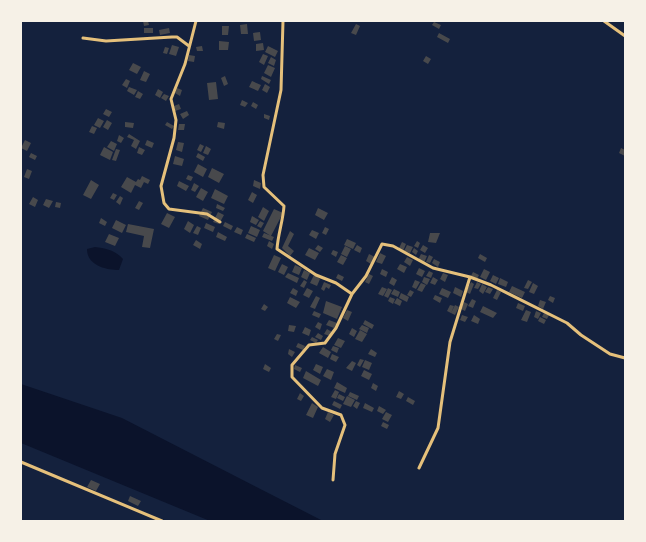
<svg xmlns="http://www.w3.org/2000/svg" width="646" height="542" viewBox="0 0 646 542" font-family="'Noto Sans',sans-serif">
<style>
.water{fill:#0b132b}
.building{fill:#48494c}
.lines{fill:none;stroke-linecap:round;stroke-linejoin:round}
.minor{stroke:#e5c07b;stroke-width:3}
</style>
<rect width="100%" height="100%" fill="#14213d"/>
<path class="water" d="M95,247C106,248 116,251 123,259L119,270C105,270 87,265 87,249Z
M21,384L122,418L323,521H210L21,443Z"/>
<path class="building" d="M143,21H148L149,25L144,26Z
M434,22L441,25L439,29L432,25Z
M247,24L248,34H241L240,25Z
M356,24L360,26L356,35L351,33Z
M222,26H229L228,35H222Z
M144,28H153V33H144Z
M169,28L170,33L160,35L159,30Z
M260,32L261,40L254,41L253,33Z
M439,33L450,39L448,43L437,37Z
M219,41L229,42L228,50H219Z
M263,43L264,50L256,51V44Z
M172,45L179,47L176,56L169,54Z
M202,46L203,51H197L196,47Z
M268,46L278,51L275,57L265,52Z
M165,47L169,48L167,54L163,53Z
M263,54L268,56L264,65L259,62Z
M189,55L195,56L194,62L188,61Z
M426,56L431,59L428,64L423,61Z
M271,57L276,60L274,66L268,63Z
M133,63L141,67L137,74L129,70Z
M268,65L275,68L271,77L264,73Z
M144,71L150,74L146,82L140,80Z
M225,76L228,84L224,86L221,78Z
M262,76L271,80L269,84L261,79Z
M126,79L130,81L127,88L122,85Z
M252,81L261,85L258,91L249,87Z
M216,82L218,99L209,100L207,83Z
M265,84L270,87L267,93L262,90Z
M129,87L137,90L134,95L127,91Z
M177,88L182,90L180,96L175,93Z
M158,89L163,92L160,98L155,95Z
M138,91L143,94L140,99L135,97Z
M164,94L169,96L166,101L161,98Z
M242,100L248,103L245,107L240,105Z
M253,102L258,105L256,109L251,106Z
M179,104L181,109L175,111L174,106Z
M106,109L112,112L109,117L103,114Z
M187,111L189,115L183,119L180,114Z
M264,114L270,116L269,120L264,118Z
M98,118L104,121L100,128L94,125Z
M107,120L112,123L108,130L103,127Z
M125,122L134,123L133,128L125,127Z
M167,122L174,126L172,129L165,125Z
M218,122L225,123L224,129L217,127Z
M179,124H185L184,130H178Z
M92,126L97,128L94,134L89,132Z
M129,134L140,141L136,149L131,146L134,140L127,137Z
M119,135L124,138L121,143L117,141Z
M25,140L31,143L27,151L21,148Z
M147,140L154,143L152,148L145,145Z
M111,141L117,144L114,151L107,147Z
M178,142L184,143L182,152L176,150Z
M200,144L204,146L201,152L197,150Z
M206,146L211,149L208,155L203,153Z
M104,147L113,152L110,160L100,155Z
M139,147L145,150L142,155L137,153Z
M621,148L625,150V156L619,153Z
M116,149L120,150L116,161L112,160Z
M31,153L37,156L35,160L29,157Z
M198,153L205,157L203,161L196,157Z
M175,156L184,159L182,166L173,164Z
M198,164L207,169L203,177L194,172Z
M212,168L224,174L219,183L208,177Z
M27,169L32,171L29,179L24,177Z
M188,175L193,177L191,181L186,179Z
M142,176L150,180L148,184L140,180Z
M127,177L136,182L138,179L144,182L141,188L135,185L131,193L121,187Z
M91,180L99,185L91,199L83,195Z
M254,180L261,183L260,189L253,186Z
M179,181L189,186L186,191L177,186Z
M194,183L199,186L195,192L191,190Z
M201,188L208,192L203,201L196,197Z
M215,189L228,196L224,204L211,198Z
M252,192L257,195L253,203L248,200Z
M113,193L117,195L114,200L110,198Z
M120,196L123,198L120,205L116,202Z
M33,197L38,200L35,207L29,204Z
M46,199L53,201L49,208L43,205Z
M139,201L143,203L139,210L135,208Z
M56,202L61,203L60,208L55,207Z
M217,204L225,208L223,211L216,208Z
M263,207L269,211L264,221L258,217Z
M203,208L212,212L208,220L199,216Z
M318,208L328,213L324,220L315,215Z
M274,209L283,213L271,236L263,231Z
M218,212L224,215L219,224L213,222Z
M167,213L175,217L169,228L161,224Z
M252,216L259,220L256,225L250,222Z
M101,218L107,222L105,226L99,223Z
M116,220L126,225L122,233L112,228Z
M188,221L194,225L190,233L184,229Z
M260,221L264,223L261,228L257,226Z
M225,222L233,226L231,230L223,226Z
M206,223L215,227L213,232L204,228Z
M128,224L154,229L150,248L142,247L144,236L126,232Z
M197,226L201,228L198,235L193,233Z
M251,226L260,230L257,237L248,233Z
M237,227L243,230L241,235L234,232Z
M325,227L329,229L326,235L322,233Z
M312,230L319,233L316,239L309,235Z
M290,231L294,234L288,246L294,251L290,256L282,248Z
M218,232L227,237L225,241L216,237Z
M264,233L274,237L272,241L262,237Z
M430,233H440L436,243L428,242Z
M109,234L119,238L115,246L105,242Z
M247,234L256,238L254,242L245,238Z
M347,239L356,243L353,249L344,245Z
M196,240L202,244L200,249L193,245Z
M269,241L274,244L272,249L267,246Z
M417,241L420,243L418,248L414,246Z
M402,242L406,244L403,251L399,248Z
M318,245L323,248L320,252L315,249Z
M357,245L362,248L360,253L354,250Z
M407,245L413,247L410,253L404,251Z
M423,245L428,248L425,253L420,250Z
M345,246L351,249L347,257L341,254Z
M309,248L319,253L315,260L305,255Z
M414,248L418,251L416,255L412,252Z
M333,250L338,252L336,257L331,254Z
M380,253L386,256L382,264L376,262Z
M369,254L375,257L371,264L366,261Z
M421,254L427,256L424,263L418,260Z
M480,254L487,258L485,262L478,258Z
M274,255L281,258L275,271L268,268Z
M341,255L347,258L343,265L337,262Z
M429,255L433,257L430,263L426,262Z
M407,257L413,260L410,266L404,262Z
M434,259L440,262L438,267L432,263Z
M282,264L288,267L284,275L278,272Z
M400,264L407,267L404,273L397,269Z
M295,265L302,268L299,275L292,272Z
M419,268L425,271L422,277L416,274Z
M382,269L388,272L386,277L380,274Z
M484,269L490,272L486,280L480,277Z
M304,270L310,273L307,280L301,277Z
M429,271L433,273L431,278L426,276Z
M473,272L479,275L477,279L471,276Z
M288,273L299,278L297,283L285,277Z
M443,273L448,275L445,282L440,279Z
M338,274L344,277L342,281L336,278Z
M369,274L373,276L369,284L365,282Z
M314,275L320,279L317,286L310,283Z
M493,275L499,278L496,284L490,281Z
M392,277L397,280L394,286L389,283Z
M424,277L430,279L427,285L422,282Z
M433,277L438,280L435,285L430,283Z
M500,278L508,282L506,287L498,284Z
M304,280L307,282L304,288L300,286Z
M415,280L420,282L416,289L412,287Z
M528,280L532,282L528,289L524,288Z
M324,282L331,285L329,289L326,287L324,291L321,289Z
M471,282L474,284L470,294L466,292Z
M477,282L481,284L478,289L474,288Z
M421,283L426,285L422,292L417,290Z
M533,283L538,286L534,294L529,292Z
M482,284L487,287L483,294L479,291Z
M512,286L525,292L522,298L509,292Z
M382,287L387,289L383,296L378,294Z
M455,287L463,291L461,297L453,293Z
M488,287L493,289L490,294L485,292Z
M293,288L298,291L296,296L290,293Z
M307,288L313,291L309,298L303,295Z
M388,288L392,290L388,298L384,296Z
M442,288L451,292L448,298L439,294Z
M394,289L400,292L398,297L391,294Z
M410,290L414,292L411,297L407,295Z
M497,290L501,292L497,300L493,298Z
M401,293L409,297L407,302L399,298Z
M435,295L442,298L440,303L433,299Z
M316,296L320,298L315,309L310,307Z
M550,296L555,298L553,303L548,300Z
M290,297L300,302L296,308L287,303Z
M390,297L395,299L393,304L388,301Z
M397,298L402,301L400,306L394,303Z
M472,299L476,301L473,308L468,306Z
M540,300L546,302L543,309L538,306Z
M326,301L342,307L337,319L323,313Z
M464,302L468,304L465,311L461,309Z
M518,303L525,306L523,311L516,308Z
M264,304L268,307L265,311L261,309Z
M450,305L454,306L451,313L447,311Z
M455,305L459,307L455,315L451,313Z
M483,306L497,313L493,318L480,312Z
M347,310L352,312L348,321L343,318Z
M526,310L531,312L527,322L521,320Z
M314,311L321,314L319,318L312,315Z
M536,311L541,313L538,319L534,317Z
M544,313L549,315L547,319L542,317Z
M462,315L468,317L465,322L460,320Z
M474,315L480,319L478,324L471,321Z
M540,317L546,320L544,324L538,321Z
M329,320L337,323L334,328L326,325Z
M365,320L374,325L372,329L363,324Z
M318,322L322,324L320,330L315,327Z
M289,325L296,326L294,332L288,331Z
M362,325L369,328L367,333L359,329Z
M305,327L311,330L309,336L302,333Z
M352,328L357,331L354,337L349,334Z
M327,329L332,332L330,336L324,334Z
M360,330L367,334L362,342L355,339Z
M318,333L323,336L321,340L315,337Z
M277,334L281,335L278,341L274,339Z
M312,337L318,340L316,343L310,340Z
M338,338L345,341L341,348L334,345Z
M298,343L305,346L303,350L296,347Z
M333,346L339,348L337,353L331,350Z
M323,347L331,352L328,358L319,353Z
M289,349L295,352L292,357L288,354Z
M371,349L377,353L375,357L368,354Z
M332,354L339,357L336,362L330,359Z
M360,359L364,360L360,367L357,365Z
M365,360L372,363L369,370L362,367Z
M352,361L356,363L352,371L346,368Z
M265,364L271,368L269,372L263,369Z
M316,364L323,367L320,374L313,370Z
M295,365L302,368L300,372L294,369Z
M327,369L334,372L331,380L323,376Z
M364,370L372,374L369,380L361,376Z
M306,371L321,380L318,386L303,378Z
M337,382L347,388L345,393L334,388Z
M373,383L378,386L376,391L371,388Z
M335,390L339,392L336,399L331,397Z
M399,391L404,394L401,399L396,397Z
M350,392L359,396L357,400L348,396Z
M300,393L304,396L301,401L297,399Z
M339,394L345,397L343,401L337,398Z
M347,396L355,400L351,407L343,404Z
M408,397L415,401L413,405L406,401Z
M334,401L342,405L340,409L332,405Z
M356,401L360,403L357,409L353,406Z
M312,403L318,407L313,418L306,415Z
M365,403L374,408L372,412L363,408Z
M379,406L386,410L383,414L377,411Z
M328,412L334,415L330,422L325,419Z
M386,412L392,415L388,422L382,419Z
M383,422L389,425L387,429L381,426Z
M91,480L100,484L96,491L87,487Z
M130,496L141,501L138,506L128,501Z"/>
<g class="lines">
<path class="minor" d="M196,21L185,64L171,99L176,120L174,138L161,186L164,203L169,209L207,214L220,222
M283,21L281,90L263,175L264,187L284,206C283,221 278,234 277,249L316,275L336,283L352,294L366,276L382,244L393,246L433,268L470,277L491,285L567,323L581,335L610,354L625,358
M604,21L625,36
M83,38L106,41L172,37H177L189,46
M21,462L162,521
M419,468L438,428L450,342L470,277
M333,480L335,454L345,425L341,415L322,408L292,377V365L309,345L325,343L336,328L352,294"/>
</g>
<rect width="646" height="542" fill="none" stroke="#f6f1e7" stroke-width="44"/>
</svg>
